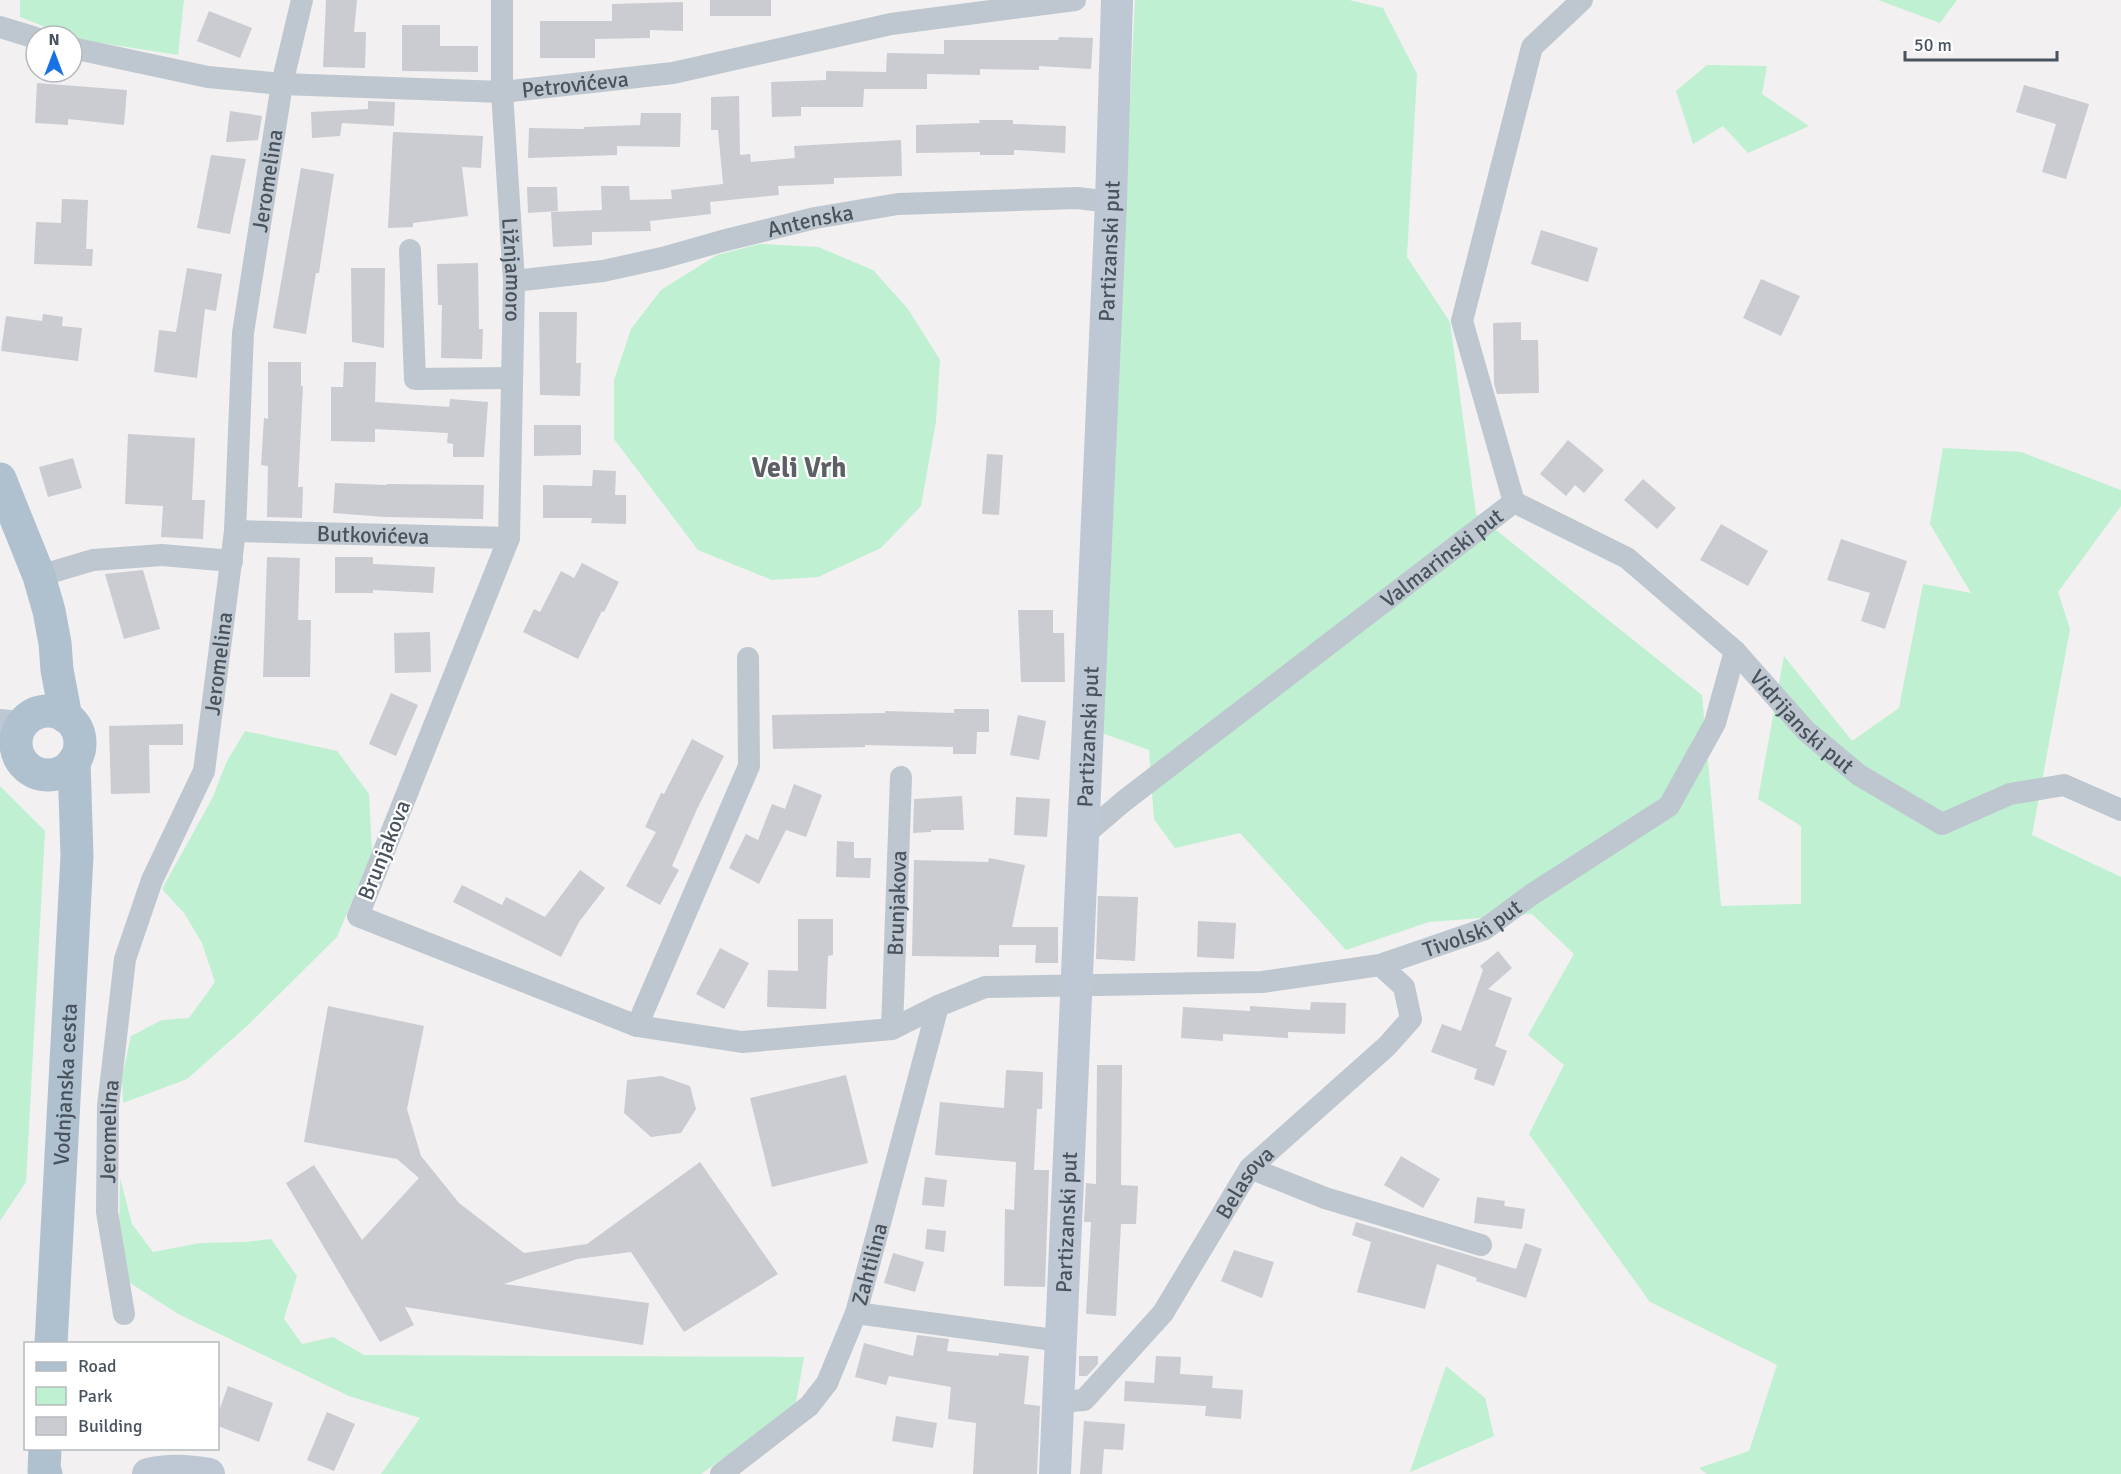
<svg xmlns="http://www.w3.org/2000/svg" width="2121" height="1474" viewBox="0 0 2121 1474" font-family="Signika,sans-serif">
<style>
.green{fill:#bef0d1}
.building{fill:#caccd2}
.lines{fill:none;stroke-linecap:round;stroke-linejoin:round}
.street{stroke:#bec7cf;stroke-width:22}
.secondary{stroke:#bec8d4;stroke-width:32}
.primary{stroke:#afc0cf;stroke-width:33}
.labels{text-anchor:middle;dominant-baseline:central;stroke-width:4.5;stroke-linejoin:round;paint-order:stroke}
.street-label{font-size:22px;fill:#48535e;stroke:#fff}
.district-label{font-size:28px;font-weight:bold;fill:#5c6065;stroke:#fff}
</style>
<rect width="100%" height="100%" fill="#f2f0f0"/>
<path class="green" d="M20,0H184L178,55L76,39L20,17Z
M1135,0H1349L1383,8L1417,74L1407,257L1450,322L1476,514L1702,695L1721,906L1801,904V826L1758,799L1784,656L1852,741L1899,708L1923,584L1971,593L1930,524L1943,448L2021,452L2121,490V506L2058,592L2070,629L2032,835L2121,877V1474H1707L1699,1468L1749,1451L1777,1365L1650,1302L1529,1134L1564,1065L1528,1035L1574,954L1532,914L1429,922L1346,950L1240,833L1175,848L1154,819L1149,750L1099,732Z
M1878,0H1957L1940,23Z
M1707,65L1767,66L1762,94L1809,126L1748,153L1723,126L1693,144L1676,91Z
M760,244L818,247L873,270L908,309L940,360L936,421L921,506L881,548L818,577L772,580L698,550L614,439V380L631,329L661,290L717,255Z
M245,731L337,751L369,794L372,852L337,937L247,1026L187,1079L123,1103L122,1077L131,1036L162,1020L189,1018L215,982L202,943L184,913L162,889L213,797L226,763Z
M0,786L45,831L26,1182L0,1221Z
M120,1178L132,1224L153,1252L200,1243L245,1242L271,1239L297,1276L284,1319L302,1344L333,1337L364,1355L804,1357L796,1402L754,1436L701,1474H381L420,1418L349,1396L180,1315L130,1283L119,1233Z
M1446,1366L1485,1398L1494,1436L1410,1472Z"/>
<path class="building" d="M326,0H357L354,32H366L365,68L323,67Z
M710,0H771V16H710Z
M683,2V31L650,30V38L595,39V58H540V21H612V4Z
M209,11L252,28L240,58L197,41Z
M402,25H440V46H478V72L402,71Z
M1059,37L1093,38L1091,69L1039,66V70L980,69V75L927,74V89H864L863,107H801V116L772,117L771,82L826,80V71L886,72L887,53L944,54V40H1058Z
M37,83L127,90L124,125L68,119V125L35,123Z
M2024,85L2089,104L2066,179L2042,172L2056,124L2016,112Z
M739,96L740,155L750,154L751,162L795,158L794,146L901,140L902,176L834,178V184L778,186L779,195L710,202L711,214L650,221L651,231L592,232V245L553,247L551,212L602,210L601,186H629L630,200L672,199L671,190L723,184L718,130H711V97Z
M368,101L395,102L394,126L342,123L340,136L312,138L311,112L368,109Z
M230,111L262,116L258,140L226,142Z
M641,113H681L680,147L617,146V155L528,158L529,128L584,129V127L640,125Z
M979,120H1013V124L1066,126L1065,153L1014,150V155H980V152L916,153V125L980,123Z
M393,132L483,136L481,168L462,167L468,216L413,223V227L388,228Z
M211,155L246,159L230,234L197,228Z
M301,168L334,174L319,273H316L306,334L273,328Z
M527,187H557L558,211L528,213Z
M62,199L88,200L86,249H93L92,266L34,264L36,222L61,223Z
M1541,230L1598,248L1588,282L1531,264Z
M478,263L479,329H483L482,359L441,358L442,305H438L437,264Z
M187,268L222,274L216,311L205,309L197,378L154,372L159,330L176,332Z
M351,268H385L384,348L352,342Z
M1761,279L1800,296L1781,336L1743,318Z
M539,312H577L576,363H581L580,396L540,395Z
M43,314L63,317L62,326L82,328L78,361L1,351L6,316L42,321Z
M1521,322V340H1538L1539,393L1497,394L1494,384L1493,323Z
M268,362H301V386H303L298,487H303L302,518L267,517L268,466L261,465L264,418L268,419Z
M344,362H376L375,402L449,407L450,399L488,402L484,457H453V444L447,443L448,433L375,429V442L331,441V387H343Z
M534,425H581V455L534,456Z
M128,434L195,438L192,500H205L203,539L161,537L163,506L125,504Z
M1568,440L1604,470L1584,493L1575,485L1566,496L1540,474Z
M987,454L1003,455L999,515L982,514Z
M73,458L82,488L48,497L39,467Z
M593,470L616,471L615,495H626V524L591,523L592,518H543V485L592,486Z
M1643,479L1676,508L1657,529L1624,500Z
M335,483L386,485V484L484,485L483,519L385,517L333,513Z
M1721,524L1768,551L1748,586L1700,560Z
M1841,539L1907,561L1885,629L1861,621L1870,593L1827,580Z
M267,557L300,558L298,620H311L310,677H263Z
M335,557H373V564L435,567L433,593L373,590V593H335Z
M582,563L619,582L604,612L602,611L578,659L523,632L534,609L540,612L561,571L574,578Z
M143,570L160,629L124,639L105,574Z
M1018,610H1053V633H1064L1065,682H1021Z
M430,632L431,672L395,673L394,633Z
M391,693L418,705L396,756L369,744Z
M954,709H989V732H977L976,754H953V747L865,745V747L773,749L772,715L885,713V711L954,713Z
M1018,715L1046,721L1039,760L1010,755Z
M183,724V745H149L150,793L111,794L109,726Z
M692,739L724,756L697,809L672,866L679,870L660,905L626,886L656,832L645,827L661,793L664,794Z
M794,784L822,795L806,837L786,830L759,884L729,868L746,834L758,840L772,804L785,809Z
M962,796L964,830H931V832L913,833L914,799Z
M1016,797L1050,799L1047,837L1014,835Z
M837,841L854,842V858H871L870,878L836,877Z
M989,858L1025,865L1012,927H1058V963H1035L1036,945H999V957L912,956L914,860L988,862Z
M580,870L605,888L579,922L561,957L453,902L462,885L502,905L506,897L545,917Z
M1098,896L1138,897L1135,961L1096,959Z
M798,919H833V955L828,956L826,1009L767,1007L768,970L798,971Z
M1198,921L1236,923L1234,959L1197,957Z
M720,948L749,963L724,1009L696,994Z
M1498,951L1512,968L1488,989L1512,998L1495,1046L1507,1051L1494,1086L1474,1079L1477,1069L1431,1052L1442,1024L1461,1031L1483,970L1480,966Z
M1311,1002L1346,1003L1345,1034L1288,1032V1038L1223,1034V1041L1181,1038L1183,1007L1250,1011V1006L1310,1010Z
M328,1006L424,1026L407,1109L421,1156L459,1203L524,1253L587,1244L700,1162L778,1274L684,1332L631,1252L577,1259L504,1284L649,1303L643,1345L405,1307L414,1325L380,1342L286,1183L314,1165L362,1240L419,1178L397,1159L304,1142Z
M1097,1065H1122L1121,1185L1138,1186L1136,1224H1121L1116,1316L1086,1314L1091,1222H1084L1086,1183L1096,1184Z
M1006,1070L1043,1072L1042,1109H1037L1034,1170H1049L1045,1287L1004,1286L1005,1209L1014,1210L1016,1162L935,1155L940,1102L1004,1108Z
M846,1075L868,1163L772,1187L750,1098Z
M661,1076L690,1086L696,1109L681,1133L651,1137L624,1113L627,1080Z
M1401,1156L1440,1179L1423,1208L1384,1185Z
M925,1177L947,1180L944,1207L922,1205Z
M1477,1197L1505,1201L1504,1206L1525,1209L1522,1229L1474,1223Z
M1356,1222L1516,1269L1525,1243L1542,1249L1526,1298L1476,1281L1477,1278L1437,1264L1425,1309L1357,1292L1371,1242L1352,1235Z
M927,1229L946,1231L944,1252L925,1249Z
M1234,1250L1274,1262L1262,1298L1221,1281Z
M893,1253L924,1262L915,1292L884,1283Z
M917,1335L949,1339L947,1351L999,1356V1353L1029,1356L1024,1404L1040,1406L1037,1474H973L976,1423L948,1419L951,1387L889,1376L886,1385L855,1377L864,1343L913,1356Z
M1079,1356H1098V1364L1087,1376H1079Z
M1156,1356L1181,1357L1180,1374L1213,1376L1212,1388L1243,1390L1241,1419L1205,1416L1206,1406L1124,1401L1125,1381L1154,1383Z
M228,1386L273,1403L259,1442L218,1426V1414Z
M327,1412L355,1424L334,1471L307,1460Z
M896,1416L937,1423L933,1448L892,1441Z
M1084,1421L1125,1424L1123,1450L1104,1449L1102,1474H1080Z"/>
<g class="lines">
<g class="street">
<path id="s1" d="M502,0V92L514,281L509,538L358,916L637,1026L742,1042L892,1029L938,1006L985,987L1262,982L1380,965L1485,929L1531,895L1669,806L1715,723L1735,651"/>
<path d="M0,27L36,38"/>
<path id="s2" d="M72,48L208,77L282,84L502,92L673,73L891,24L1075,0"/>
<path d="M410,250L415,379L512,378"/>
<path id="s3" d="M514,281L603,271L662,258L722,241L815,218L898,204L1077,198L1111,202"/>
<path id="s4" d="M1514,502L1627,558L1735,651L1806,731L1859,775L1942,824L2010,794L2064,785L2121,810"/>
<path id="s5" d="M235,531L509,538"/>
<path d="M39,576L93,560L162,555L232,561"/>
<path id="s6" d="M1083,836L1124,801L1514,502L1462,321L1532,47L1582,0"/>
<path d="M637,1026L749,766L748,658"/>
<path id="s7" d="M892,1029L901,777"/>
<path d="M1250,1168L1325,1198L1481,1245"/>
<path d="M856,1313L1061,1341"/>
<path id="s8" d="M124,1314L107,1212L108,1106L125,959L152,880L204,771L235,531L243,333L282,84L302,0"/>
<path id="s9" d="M1059,1402L1084,1400L1163,1313L1250,1168L1387,1046L1411,1019L1404,987L1380,965"/>
<path id="s10" d="M721,1474L809,1406L827,1383L856,1313L938,1006"/>
</g>
<g class="secondary">
<path d="M0,725L20,727"/>
<path d="M148,1474C169,1469 188,1470 209,1474"/>
<path id="s11" d="M1055,1474L1111,202L1117,0"/>
</g>
<g class="primary">
<path d="M0,479L39,576L49,611L55,643L57,670L66,717"/>
<circle cx="48" cy="743" r="32"/>
<path id="s12" d="M51,1344L77,856L74,761"/>
<path d="M45,1448L44,1471L46,1474"/>
</g>
</g>
<g class="labels">
<g class="street-label">
<text stroke="none"><textPath href="#s2" startOffset="507">Petrovićeva</textPath></text>
<text stroke="none"><textPath href="#s8" startOffset="1156">Jeromelina</textPath></text>
<text stroke="none"><textPath href="#s3" startOffset="303">Antenska</textPath></text>
<text stroke="none"><textPath href="#s11" startOffset="1224">Partizanski put</textPath></text>
<text stroke="none"><textPath href="#s1" startOffset="270">Ližnjamoro</textPath></text>
<text stroke="none"><textPath href="#s5" startOffset="138">Butkovićeva</textPath></text>
<text stroke="none"><textPath href="#s6" startOffset="454">Valmarinski put</textPath></text>
<text stroke="none"><textPath href="#s8" startOffset="670">Jeromelina</textPath></text>
<text stroke="none"><textPath href="#s4" startOffset="366">Vidrijanski put</textPath></text>
<text stroke="none"><textPath href="#s11" startOffset="738">Partizanski put</textPath></text>
<text transform="translate(384 850) rotate(-68)">Brunjakova</text>
<text stroke="none"><textPath href="#s7" startOffset="126">Brunjakova</textPath></text>
<text stroke="none"><textPath href="#s1" startOffset="2100">Tivolski put</textPath></text>
<text stroke="none"><textPath href="#s12" startOffset="260">Vodnjanska cesta</textPath></text>
<text stroke="none"><textPath href="#s8" startOffset="184">Jeromelina</textPath></text>
<text stroke="none"><textPath href="#s9" startOffset="297">Belasova</textPath></text>
<text stroke="none"><textPath href="#s11" startOffset="252">Partizanski put</textPath></text>
<text stroke="none"><textPath href="#s10" startOffset="267">Zahtilina</textPath></text>
</g>
<g class="district-label">
<text x="799" y="468">Veli Vrh</text>
</g>
</g>
<rect x="24" y="1342" width="195" height="108" fill="#ffffff" stroke="#b6babf" stroke-width="1.5"/>
<rect x="36" y="1362" width="30" height="9" fill="#afc0cf" stroke="#b6babf" stroke-width="1.5"/>
<text x="78" y="1372" font-size="18" fill="#48535e">Road</text>
<rect x="36" y="1387" width="30" height="18" fill="#bef0d1" stroke="#b6babf" stroke-width="1.5"/>
<text x="78" y="1402" font-size="18" fill="#48535e">Park</text>
<rect x="36" y="1417" width="30" height="18" fill="#caccd2" stroke="#b6babf" stroke-width="1.5"/>
<text x="78" y="1432" font-size="18" fill="#48535e">Building</text>
<g transform="translate(54 54)"><circle r="28" fill="#ffffff" stroke="#b6babf" stroke-width="1.5"/>
<path d="M0-4.5L10 22L0 15L-10 22Z" fill="#1773e5"/>
<text y="-9" font-size="16" font-weight="bold" text-anchor="middle" fill="#48535e">N</text>
</g>
<path d="M1905 51v9h152v-9" fill="none" stroke="#48535e" stroke-width="3"/>
<text x="1914" y="51" font-size="18" fill="#48535e" stroke="#ffffff" stroke-width="4.5" paint-order="stroke">50 m</text>
</svg>
